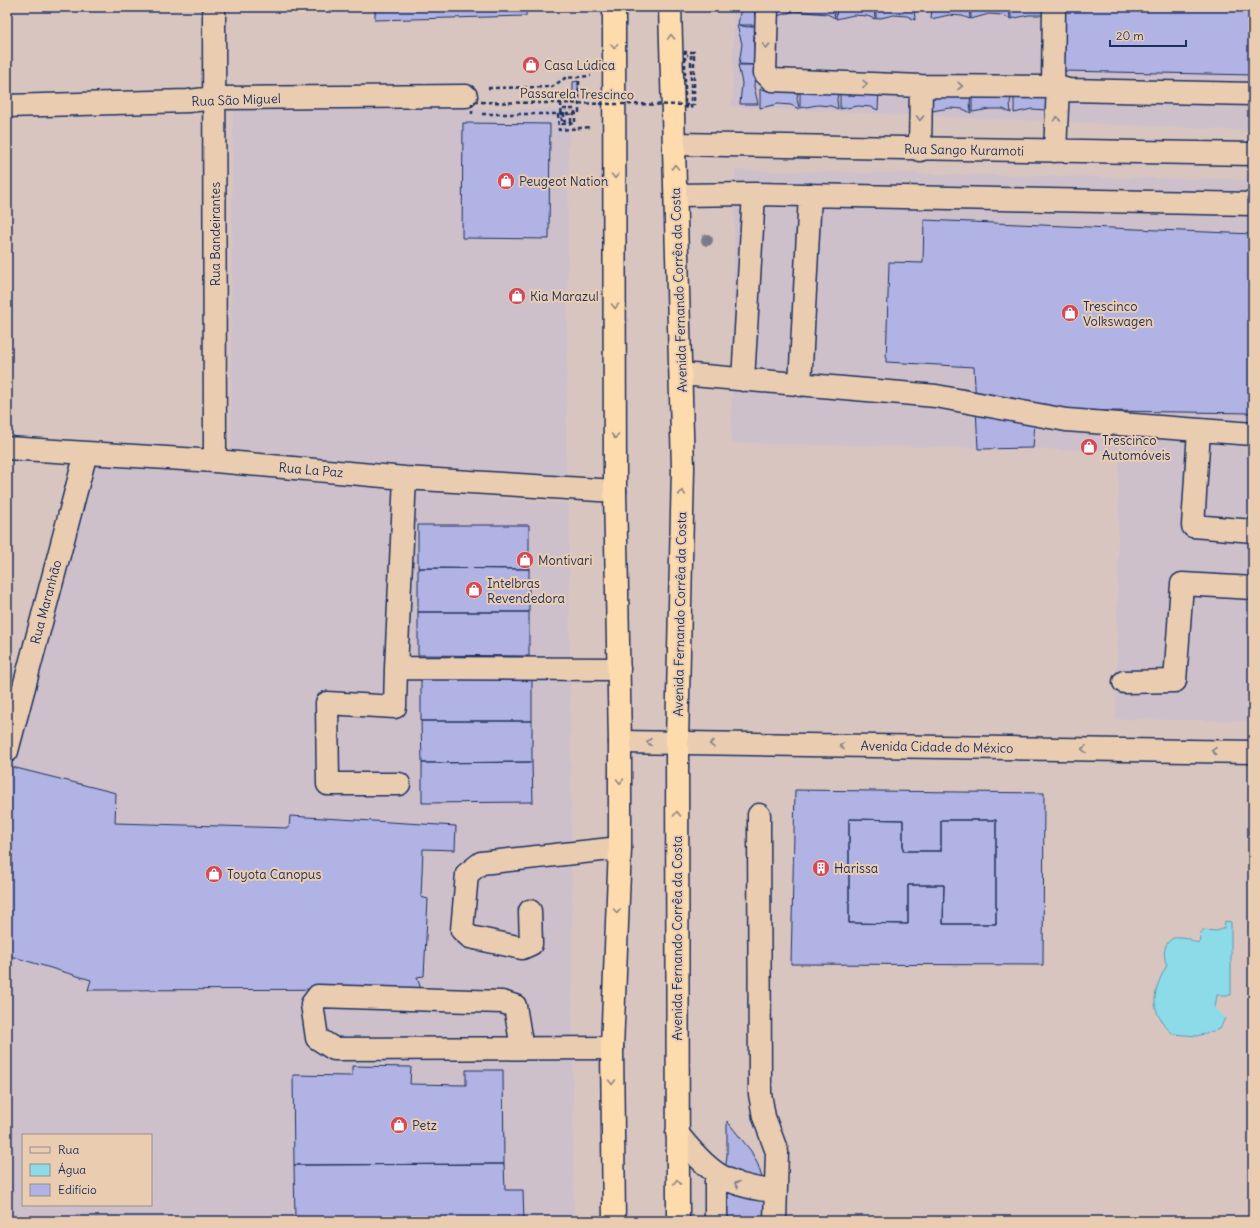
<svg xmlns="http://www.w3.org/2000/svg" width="1260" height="1228" viewBox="0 0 1260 1228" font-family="Delius,sans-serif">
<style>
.built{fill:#cdc0cb;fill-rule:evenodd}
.water{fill:#8cdbe9;stroke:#5f96b1}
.building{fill:#b0b3e4;stroke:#1b2f5e;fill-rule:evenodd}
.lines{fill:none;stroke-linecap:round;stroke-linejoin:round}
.minor-casing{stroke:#1b2f5e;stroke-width:25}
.highway-casing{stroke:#1b2f5e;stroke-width:25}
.path{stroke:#1b2f5e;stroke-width:2.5;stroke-dasharray:4 3;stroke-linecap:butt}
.minor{stroke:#eacdb1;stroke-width:22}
.highway{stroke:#fedbac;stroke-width:22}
.path-bridge{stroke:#1b2f5e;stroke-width:2.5;stroke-dasharray:4 3;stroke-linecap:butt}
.tree{fill:#7a7c8d}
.oneway{stroke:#8c8585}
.oneway2{stroke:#827e88}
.labels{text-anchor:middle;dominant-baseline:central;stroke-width:4;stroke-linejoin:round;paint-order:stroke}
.poi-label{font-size:13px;fill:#1b2f5e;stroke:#eacdb1;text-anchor:start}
.street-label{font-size:13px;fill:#1b2f5e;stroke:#eacdb1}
</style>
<rect width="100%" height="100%" fill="#d9c5c0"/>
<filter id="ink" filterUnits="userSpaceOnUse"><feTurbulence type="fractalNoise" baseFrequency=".025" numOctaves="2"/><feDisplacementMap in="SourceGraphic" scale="8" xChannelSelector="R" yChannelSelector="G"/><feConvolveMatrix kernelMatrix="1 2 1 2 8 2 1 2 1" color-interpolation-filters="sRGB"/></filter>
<g filter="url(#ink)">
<path class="built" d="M734,7H1253V131L732,107Z
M233,108L569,109L566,487L231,458V317Z
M735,170L1253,180V721L1116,719L1119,451L731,443Z
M73,462L569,504L574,1221H7V721ZM23,1135H151V1205H23Z"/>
<path class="water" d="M1225,921L1231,922V995H1217L1215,1008L1225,1018L1220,1029L1197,1036L1173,1034C1148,1011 1152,992 1167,965C1161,953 1165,936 1181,937C1188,937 1192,942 1199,943L1201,933L1203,930L1217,931L1224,928Z"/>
<path class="building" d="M375,7H526V16L375,20Z
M741,7H753L757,25H738Z
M777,7H833L835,18L827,14L795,11L777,16Z
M837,7H874L875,19L867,16L854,15L836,19Z
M876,7H914L915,20L907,16L894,15L876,19Z
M932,7H969L970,19L962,16L949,15L931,19Z
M971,7H1009L1010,19L1002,15L989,14L971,19Z
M1011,7H1049L1050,19L1042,15H1029L1011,19Z
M1065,7H1253V75L1064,71Z
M737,25L748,27L758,25L754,33V46L758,65L739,64L742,44Z
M738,65H758L755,73L754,86L758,104H740L742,83Z
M578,81V95H573V82Z
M799,88L797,98L799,109L791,105L778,104L760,108V89L781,92Z
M839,89L837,99L838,109L831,106L818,105L800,108V90L820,93Z
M840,90H879L878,110L871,107L858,106L840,109Z
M972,92L970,102L971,113L963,109L950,108L932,111V93Z
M1012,93L1010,103L1011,113L1003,109H990L972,112V94Z
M1053,94V114L1045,110L1032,109L1014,113V95L1034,98Z
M463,123L550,124L549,239L462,238Z
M924,220L1253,234V413L1036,410L1033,448L978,449L974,367L886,362L889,262L923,263Z
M418,525H529V569L418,568Z
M418,568L529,569V612H418Z
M418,612H529V656L418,655Z
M421,678H532V721H421Z
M421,721H532V762L422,763Z
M532,762L533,802L422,803V763Z
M8,766L116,793L115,823L289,828L290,816L456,826L455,850L423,849L421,897L428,899L424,976L417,977L421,989L88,990L91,980L7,955Z
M795,790L1044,793L1043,965L791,964ZM849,819L903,820V851H941V820H996V924H943L944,885H908V924L849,923Z
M849,819L903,820V851H941V820H996V924H943L944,885H908V924L849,923Z
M352,1066L411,1067L410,1084L466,1085V1070H503L504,1164L294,1165L293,1075L352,1076Z
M727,1121L751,1151L758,1165L763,1181L768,1221H719L727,1155Z
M504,1164L505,1190H523L524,1221H295L294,1165Z"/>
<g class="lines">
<defs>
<path id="minor" d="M214,7L215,461
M767,7L765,73L772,80L921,86L1058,87L1068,90L1253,94
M1053,87L1054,7
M7,106L188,101L215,98L466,96
M675,144L1253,154
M920,150L921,86
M1055,151L1058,87
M676,195L754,194
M681,374L936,396L1066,420L1253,434
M743,380L754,194L1253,204
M800,385L810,195
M1199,430L1193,526L1253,531
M7,448L215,461L405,478L615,491
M405,478L396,668L619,669
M396,668L395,707L327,703L328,784H399
M1124,682L1175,681L1182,584L1253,588
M620,742L1253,752
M7,751L86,453
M759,815L760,1094L764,1117L777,1152L775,1221
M530,911L531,944L522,948L470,937L462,930L467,874L481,863L620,848
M522,1048L515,1006L502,1002L318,996L312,1004L317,1038L334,1049L612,1048
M677,1133C707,1171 726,1187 775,1191
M716,1221V1173"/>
<path id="highway" d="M614,7L615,491L620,742V848L612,1048L614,1221
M670,7L683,468L677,742L678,1221"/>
</defs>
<use href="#minor" class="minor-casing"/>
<use href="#highway" class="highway-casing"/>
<path class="path" d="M488,88L552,87L565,78L591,76
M561,103L562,124L575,123V109H564V121H571V114
M482,114H579V77
M558,114L559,130L591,127"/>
<use href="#minor" class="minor"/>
<use href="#highway" class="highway"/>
<path class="path-bridge" d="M472,114V102L694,105V52H685V107L691,108V55H687"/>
</g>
<circle class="tree" cx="707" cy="240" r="6"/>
<defs><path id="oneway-chevron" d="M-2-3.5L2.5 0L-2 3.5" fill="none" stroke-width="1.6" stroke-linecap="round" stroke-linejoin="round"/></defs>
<g class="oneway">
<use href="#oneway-chevron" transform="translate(671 37) rotate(-92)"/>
<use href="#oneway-chevron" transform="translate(614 46) rotate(89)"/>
<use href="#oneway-chevron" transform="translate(675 167) rotate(-91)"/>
<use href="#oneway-chevron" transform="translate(615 176) rotate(90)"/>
<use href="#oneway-chevron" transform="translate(615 306) rotate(90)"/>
<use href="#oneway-chevron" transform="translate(615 436) rotate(90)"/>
<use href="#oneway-chevron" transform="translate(682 493) rotate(-89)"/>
<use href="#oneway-chevron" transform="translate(620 781) rotate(90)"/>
<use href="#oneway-chevron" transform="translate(677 814) rotate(-90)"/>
<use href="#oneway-chevron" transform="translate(617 911) rotate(92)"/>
<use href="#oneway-chevron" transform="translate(612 1082) rotate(89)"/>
<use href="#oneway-chevron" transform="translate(677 1182) rotate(-91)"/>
</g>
<g class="oneway2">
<use href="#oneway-chevron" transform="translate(766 46) rotate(92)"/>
<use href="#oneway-chevron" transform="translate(865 84) rotate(2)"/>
<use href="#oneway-chevron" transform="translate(960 86) rotate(1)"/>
<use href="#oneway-chevron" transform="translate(920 118) rotate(92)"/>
<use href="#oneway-chevron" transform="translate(1057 119) rotate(-87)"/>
<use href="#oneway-chevron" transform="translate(649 742) rotate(-179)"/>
<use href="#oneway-chevron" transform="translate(712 744) rotate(-179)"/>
<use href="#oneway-chevron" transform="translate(842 746) rotate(-179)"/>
<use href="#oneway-chevron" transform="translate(1084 749) rotate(-179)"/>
<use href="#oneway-chevron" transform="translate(1214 751) rotate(-179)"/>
<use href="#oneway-chevron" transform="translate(737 1184) rotate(-159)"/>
</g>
</g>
<defs>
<symbol id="shop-disc" viewBox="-11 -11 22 22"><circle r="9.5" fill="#d1495b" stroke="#eacdb1"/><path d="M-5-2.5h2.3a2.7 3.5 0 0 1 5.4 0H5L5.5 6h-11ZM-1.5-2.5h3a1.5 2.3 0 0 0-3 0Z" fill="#fff"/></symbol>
<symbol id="building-disc" viewBox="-11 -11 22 22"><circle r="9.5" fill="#d1495b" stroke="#eacdb1"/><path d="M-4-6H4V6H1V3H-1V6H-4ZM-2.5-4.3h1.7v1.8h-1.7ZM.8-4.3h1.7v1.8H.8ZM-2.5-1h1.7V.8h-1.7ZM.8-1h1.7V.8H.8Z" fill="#fff"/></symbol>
</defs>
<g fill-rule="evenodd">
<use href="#shop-disc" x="521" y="55" width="20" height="20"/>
<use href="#shop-disc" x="496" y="171" width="20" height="20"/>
<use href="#shop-disc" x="507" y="286" width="20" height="20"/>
<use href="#shop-disc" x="1060" y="303" width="20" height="20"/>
<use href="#shop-disc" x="1079" y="437" width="20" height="20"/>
<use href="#shop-disc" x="515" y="550" width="20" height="20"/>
<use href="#shop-disc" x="464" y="580" width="20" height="20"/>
<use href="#building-disc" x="811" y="858" width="20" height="20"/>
<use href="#shop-disc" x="204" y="864" width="20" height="20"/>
<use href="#shop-disc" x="389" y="1115" width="20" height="20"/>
</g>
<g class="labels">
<g class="poi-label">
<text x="544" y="65">Casa Lúdica</text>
<text x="519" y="181">Peugeot Nation</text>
<text x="530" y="296">Kia Marazul</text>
<text x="1083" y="306">Trescinco<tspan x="1083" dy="15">Volkswagen</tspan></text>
<text x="1102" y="440">Trescinco<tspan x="1102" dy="15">Automóveis</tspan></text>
<text x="538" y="560">Montivari</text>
<text x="487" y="583">Intelbras<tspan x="487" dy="15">Revendedora</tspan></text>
<text x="834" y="868">Harissa</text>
<text x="227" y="874">Toyota Canopus</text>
<text x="412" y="1125">Petz</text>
</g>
<g class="street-label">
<text transform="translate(577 94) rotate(1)">Passarela Trescinco</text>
<text transform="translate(236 100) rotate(-2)">Rua São Miguel</text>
<text transform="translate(964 150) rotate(1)">Rua Sango Kuramoti</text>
<text transform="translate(215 234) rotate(-90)">Rua Bandeirantes</text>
<text transform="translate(679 290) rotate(-92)">Avenida Fernando Corrêa da Costa</text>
<text transform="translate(311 470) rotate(5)">Rua La Paz</text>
<text transform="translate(46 602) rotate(-75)">Rua Maranhão</text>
<text transform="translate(680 614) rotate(-89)">Avenida Fernando Corrêa da Costa</text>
<text transform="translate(937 747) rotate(1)">Avenida Cidade do México</text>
<text transform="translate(677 938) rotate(-90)">Avenida Fernando Corrêa da Costa</text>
</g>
</g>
<rect width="1260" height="1228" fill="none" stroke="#eacdb1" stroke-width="24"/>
<rect x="12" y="12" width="1236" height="1204" fill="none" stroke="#1b2f5e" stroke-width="1.5" filter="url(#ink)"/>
<rect x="22" y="1134" width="130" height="72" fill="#eacdb1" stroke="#978e90"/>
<rect x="30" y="1147" width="20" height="6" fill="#eacdb1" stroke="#978e90"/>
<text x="58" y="1154" font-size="12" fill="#1b2f5e">Rua</text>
<rect x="30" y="1164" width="20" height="12" fill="#8cdbe9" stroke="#978e90"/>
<text x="58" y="1174" font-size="12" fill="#1b2f5e">Água</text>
<rect x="30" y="1184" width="20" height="12" fill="#b0b3e4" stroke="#978e90"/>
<text x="58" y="1194" font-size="12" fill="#1b2f5e">Edifício</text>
<path d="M1110 40v6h76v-6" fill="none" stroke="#1b2f5e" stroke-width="2"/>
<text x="1116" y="40" font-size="12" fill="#1b2f5e" stroke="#eacdb1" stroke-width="3" paint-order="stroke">20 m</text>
</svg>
